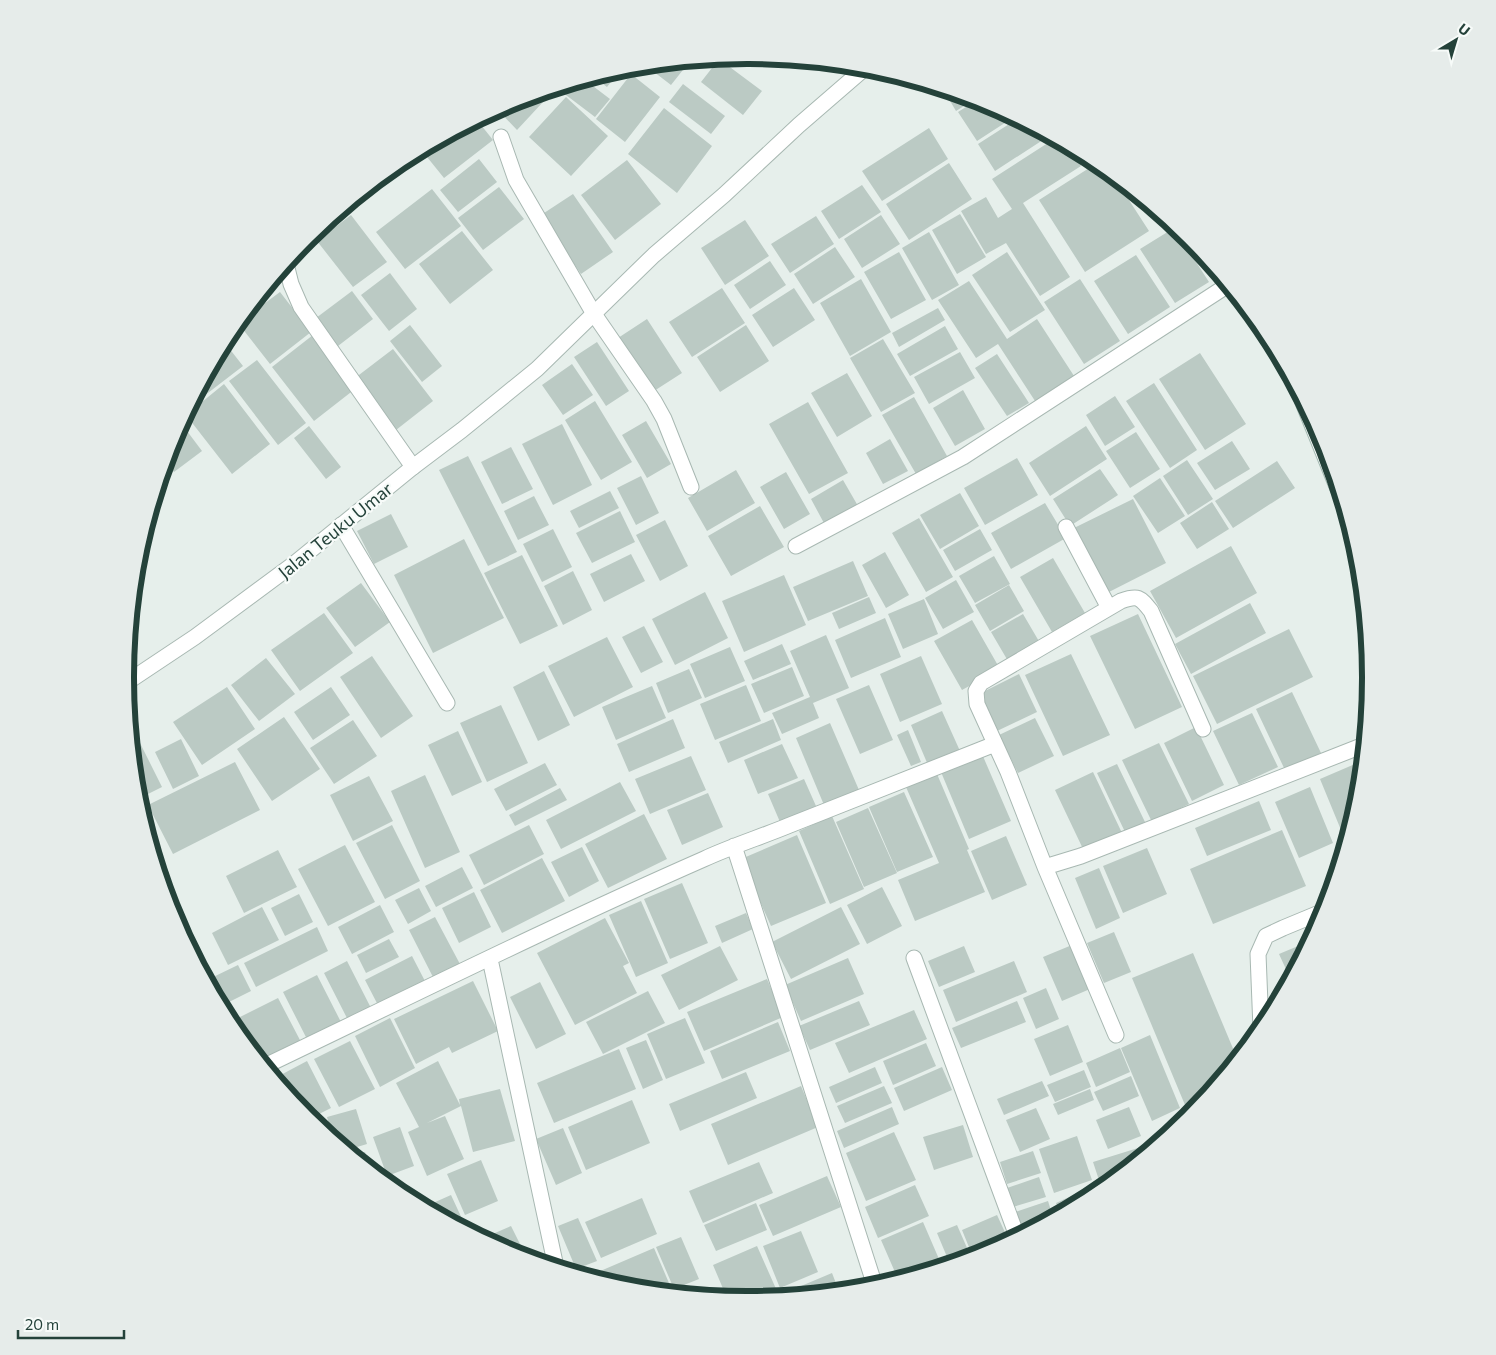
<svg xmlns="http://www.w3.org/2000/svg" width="1496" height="1355" viewBox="0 0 1496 1355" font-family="Commissioner,sans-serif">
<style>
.building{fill:#bbcac4}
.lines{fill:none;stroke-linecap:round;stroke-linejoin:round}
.service-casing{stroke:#a8b8b2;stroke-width:17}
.minor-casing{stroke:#a8b8b2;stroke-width:17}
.tertiary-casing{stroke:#a8b8b2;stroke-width:17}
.secondary-casing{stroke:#a4bbb3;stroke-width:17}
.service{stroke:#fff;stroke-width:15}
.minor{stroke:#fff;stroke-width:15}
.tertiary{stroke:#fff;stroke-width:15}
.secondary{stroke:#fff;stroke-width:15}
.labels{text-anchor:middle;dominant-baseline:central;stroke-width:4.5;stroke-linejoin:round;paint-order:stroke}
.street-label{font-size:18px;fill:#24423a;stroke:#f7fbf9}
.rim{fill:none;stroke:#24423a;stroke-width:6}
</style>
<rect width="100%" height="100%" fill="#e6efeb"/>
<path class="building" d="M734,56L728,63L721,58L725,57Z
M766,57L787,59L780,67Z
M719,59L762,91L743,115L701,82Z
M690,61L671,85L645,65Z
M621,69L607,87L594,77Z
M631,74L660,97L625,142L596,119Z
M585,80L610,99L595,117L562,92L568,85Z
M683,84L725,116L711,134L669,102Z
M556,88L517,130L497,109L510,102Z
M943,89L975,99L956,111Z
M566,97L608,136L571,176L529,137Z
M977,100L986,102L1014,117L977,141L958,112Z
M664,108L712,146L677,193L628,154Z
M1017,119L1049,136L995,171L978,144Z
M477,120L493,140L444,178L423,152L437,141Z
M929,128L948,159L882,201L862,171Z
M1054,139L1069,146L1081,166L1023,203L1070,277L1040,296L1006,243L986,254L961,211L986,197L998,218L1012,209L992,179Z
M479,159L497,182L458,212L440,190Z
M627,160L661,204L615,240L581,195Z
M949,163L972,199L909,240L886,204Z
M1097,163L1114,177L1149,231L1085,272L1039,200Z
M862,185L881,212L839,239L821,211Z
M499,187L524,219L483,250L458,218Z
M432,189L461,226L405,269L376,232Z
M573,194L613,252L581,274L541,215Z
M960,214L986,257L957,274L932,230Z
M351,215L387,262L353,287L317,241Z
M881,215L900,244L862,268L844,239Z
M816,216L834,244L790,273L771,244Z
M745,220L769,256L725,285L701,248Z
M1174,228L1209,282L1175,303L1140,249Z
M462,231L493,270L450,304L419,264Z
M929,232L959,285L932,300L902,248Z
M835,247L855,277L813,304L794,274Z
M899,252L926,300L891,319L864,272Z
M1007,252L1045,310L1010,332L972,275Z
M1136,255L1170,307L1128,334L1094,281Z
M770,261L786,285L750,309L734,285Z
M390,273L417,309L389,331L361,295Z
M861,279L891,332L850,356L820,303Z
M1080,279L1120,341L1084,364L1044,302Z
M969,281L1007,339L1037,319L1076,379L1037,404L998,344L976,358L938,300Z
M722,288L745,323L692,357L669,322Z
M794,288L815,320L773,347L752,315Z
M352,291L373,319L338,346L316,318Z
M280,292L311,332L270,364L238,323Z
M938,308L945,320L899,347L892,333Z
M647,319L682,373L654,391L618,338Z
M410,325L442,366L422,382L390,341Z
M746,325L769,361L720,392L697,357Z
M945,326L958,349L910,376L897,354Z
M313,335L355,389L314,421L272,367Z
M883,339L915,393L881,412L850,358Z
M597,342L629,391L606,406L574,357Z
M225,343L243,366L191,406L213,365Z
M393,349L433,401L396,430L355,378Z
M960,352L975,378L929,404L914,377Z
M1200,353L1246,424L1205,450L1159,379Z
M997,354L1029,403L1007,416L975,368Z
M257,360L306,423L278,445L229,381Z
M572,364L593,395L563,415L542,385Z
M847,373L872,416L837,437L811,393Z
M1154,383L1197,450L1170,468L1126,401Z
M224,384L270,444L232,474L186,415Z
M963,390L985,429L955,446L933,408Z
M1115,396L1135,427L1105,446L1086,415Z
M914,397L947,456L916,474L882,415Z
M595,401L632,462L601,480L565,420Z
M808,402L848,473L809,494L769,424Z
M646,421L671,464L647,478L622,435Z
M181,423L202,451L174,472L166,462L173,439Z
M562,424L592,485L553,505L522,444Z
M309,426L341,467L326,479L294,438Z
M1086,426L1107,459L1050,496L1029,463Z
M1136,432L1160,469L1130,488L1106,451Z
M890,439L908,471L883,484L866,453Z
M1232,441L1250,469L1215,490L1197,463Z
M511,447L533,489L502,504L481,462Z
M468,456L517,552L488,566L439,470Z
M1017,458L1038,495L985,525L964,488Z
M1187,460L1213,499L1188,515L1163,476Z
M1277,461L1295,488L1233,528L1215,501Z
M1100,469L1118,495L1070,526L1053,499Z
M736,470L755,503L707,531L688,498Z
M786,472L810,514L784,529L760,487Z
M641,476L659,513L636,525L617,488Z
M1160,478L1185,516L1158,533L1133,496Z
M843,480L858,506L825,525L811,499Z
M610,491L619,508L579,528L570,511Z
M960,493L979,526L940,549L920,515Z
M534,496L549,525L518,540L504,511Z
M1133,499L1166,563L1107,593L1074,528Z
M1212,502L1229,529L1197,549L1180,523Z
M1045,503L1066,538L1011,569L991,533Z
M760,506L784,547L731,576L708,536Z
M620,511L635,542L592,563L576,533Z
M391,514L408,547L374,564L357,531Z
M919,518L953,577L926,592L892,533Z
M665,520L688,566L660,581L636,535Z
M553,529L572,567L542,582L523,544Z
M980,529L992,550L955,571L943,550Z
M464,539L504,618L433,653L394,575Z
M1231,546L1257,593L1176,638L1150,591Z
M885,552L909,595L886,608L862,565Z
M631,554L645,581L604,602L590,574Z
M522,555L558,626L520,644L484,573Z
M994,556L1010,584L975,603L959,576Z
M1053,558L1085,613L1052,632L1020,577Z
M853,561L868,596L808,621L793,587Z
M573,571L592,610L563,625L544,586Z
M784,575L806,625L744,652L722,601Z
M956,580L974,612L943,629L925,598Z
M361,583L390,622L355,647L326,608Z
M1009,585L1024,611L990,631L975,605Z
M705,592L728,638L675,665L652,619Z
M869,597L876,613L839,629L832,613Z
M924,599L938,634L903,649L888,614Z
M1250,603L1266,633L1191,674L1175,644Z
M324,613L353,653L300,691L271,650Z
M1023,614L1040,643L1008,661L991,632Z
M1138,614L1182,707L1135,729L1090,636Z
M885,618L901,657L851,678L835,640Z
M972,620L1000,669L962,690L934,641Z
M644,626L663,662L641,673L622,637Z
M1289,629L1313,677L1217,724L1193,676Z
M826,635L849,688L813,703L819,718L782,734L772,713L810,697L790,651Z
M607,637L633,687L574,717L548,666Z
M782,644L791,664L753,680L744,661Z
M730,647L745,681L705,698L690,664Z
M1071,654L1110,735L1063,756L1025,675Z
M372,656L413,716L381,738L340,677Z
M921,656L942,704L900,722L880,674Z
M266,658L295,694L259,721L231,685Z
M792,667L804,696L764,713L751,684Z
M689,669L702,698L668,713L656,683Z
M544,671L570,725L538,741L513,687Z
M1019,674L1037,712L997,731L979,694Z
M746,685L761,721L715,740L700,704Z
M869,685L893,740L860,754L836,699Z
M652,686L666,718L616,740L602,707Z
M227,687L255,729L202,765L173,722Z
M331,687L350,715L313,740L294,712Z
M1292,692L1321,753L1285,770L1256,709Z
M501,705L528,763L487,782L460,723Z
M942,711L960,751L928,765L911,725Z
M1252,713L1278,767L1239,785L1213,731Z
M284,717L320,769L272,801L237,749Z
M1035,718L1054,756L1018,773L999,735Z
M673,719L685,748L629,772L617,744Z
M773,719L781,740L728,763L719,742Z
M353,720L377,756L334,784L310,748Z
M830,723L859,790L824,805L796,738Z
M1196,727L1224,785L1192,801L1164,743Z
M908,730L921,762L911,766L897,735Z
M458,731L482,782L452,796L428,745Z
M138,739L162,787L138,799L132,742Z
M181,739L199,776L173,789L155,752Z
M1159,743L1189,804L1152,822L1122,760Z
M782,744L798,778L758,794L744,760Z
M982,754L1011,821L969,839L941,772Z
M691,756L706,790L650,814L635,779Z
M1362,761L1358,799L1350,827L1341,830L1320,779Z
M235,762L260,810L173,854L148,805Z
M545,763L557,785L506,811L494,789Z
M1117,764L1145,822L1125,832L1097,773Z
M1093,772L1122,833L1084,851L1055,790Z
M937,774L969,849L967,850L985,892L915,921L898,880L939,863L906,787Z
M425,775L460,852L425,868L391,791Z
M369,776L393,821L353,841L330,795Z
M804,779L816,806L780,822L768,794Z
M620,782L636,811L561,849L546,820Z
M1310,787L1333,843L1299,858L1275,802Z
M560,788L567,800L515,826L509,815Z
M904,792L933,857L897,872L869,807Z
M708,793L723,827L682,845L667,810Z
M1259,801L1271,830L1207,856L1195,828Z
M868,808L897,873L864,887L836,822Z
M644,814L667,859L608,888L585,844Z
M832,816L864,889L830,904L799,831Z
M392,825L420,881L385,899L356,843Z
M529,825L544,854L484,885L469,855Z
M1282,830L1306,886L1213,924L1190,869Z
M797,835L826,903L771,926L741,859Z
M1006,836L1027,885L992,900L971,851Z
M345,845L375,902L328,926L298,869Z
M582,847L599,881L569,897L551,862Z
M1147,848L1167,894L1123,913L1103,866Z
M278,850L297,887L244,913L226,876Z
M542,858L565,901L502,933L480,890Z
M462,867L473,888L436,907L425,886Z
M1099,868L1120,918L1096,929L1075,878Z
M682,883L708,943L670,959L644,899Z
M882,887L902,926L867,944L847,905Z
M419,888L431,911L408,924L395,900Z
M474,892L491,927L459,943L442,908Z
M299,894L313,922L285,936L271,908Z
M641,901L668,963L636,977L609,915Z
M380,905L394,932L352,954L338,927Z
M262,907L279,940L228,965L212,933Z
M841,907L860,944L791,979L772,942Z
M746,913L753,929L722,943L715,926Z
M435,917L461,966L434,979L409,930Z
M605,918L629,963L623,966L637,993L575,1025L537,953Z
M317,927L328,951L256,987L244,963Z
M1114,932L1131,972L1104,983L1087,943Z
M389,939L399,957L366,973L357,955Z
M1310,941L1290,978L1279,954Z
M1072,945L1090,989L1062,1001L1043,957Z
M720,946L738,980L679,1010L661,975Z
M964,946L975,972L939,987L928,961Z
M1193,953L1237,1058L1206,1096L1185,1105L1132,978Z
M412,956L427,985L380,1009L365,980Z
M848,958L864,994L801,1021L785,985Z
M347,961L372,1010L349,1022L324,973Z
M1014,961L1027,992L956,1022L943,990Z
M238,965L251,991L221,1006L207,980Z
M317,975L343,1026L309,1043L283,992Z
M767,979L783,1017L704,1051L687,1012Z
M473,981L498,1031L452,1053L449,1047L416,1064L394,1019Z
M540,982L566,1034L536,1049L510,997Z
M1046,988L1059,1019L1036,1029L1023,998Z
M648,991L665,1023L603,1054L586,1022Z
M278,998L301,1042L262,1061L230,1022Z
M859,1001L870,1025L810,1050L799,1026Z
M1017,1001L1026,1022L961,1048L952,1028Z
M914,1010L927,1039L849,1073L835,1043Z
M390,1018L415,1068L380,1087L355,1036Z
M685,1018L705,1063L666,1079L647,1034Z
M778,1022L790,1051L722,1079L710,1051Z
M1068,1025L1083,1062L1050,1076L1034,1039Z
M1150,1035L1180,1108L1152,1121L1121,1048Z
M646,1040L663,1080L643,1089L626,1048Z
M350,1041L375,1089L339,1107L314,1059Z
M926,1043L936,1066L893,1085L883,1061Z
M1120,1048L1130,1072L1096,1087L1086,1063Z
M619,1049L636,1089L554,1123L537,1083Z
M307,1061L331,1108L309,1119L275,1078Z
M438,1061L460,1105L459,1099L500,1089L515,1141L473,1152L461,1106L427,1123L445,1116L464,1159L427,1176L408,1132L419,1127L396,1083Z
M875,1067L882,1083L836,1103L829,1087Z
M942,1067L952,1090L904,1111L894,1088Z
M1084,1070L1091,1087L1055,1102L1047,1085Z
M746,1072L757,1098L680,1131L669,1104Z
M1131,1076L1139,1096L1103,1111L1094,1092Z
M1042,1081L1049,1096L1004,1115L997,1099Z
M801,1086L818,1127L728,1165L711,1124Z
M884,1086L892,1103L845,1123L837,1106Z
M1090,1089L1094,1100L1058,1115L1053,1104Z
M632,1100L650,1143L586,1170L568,1127Z
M892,1107L899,1124L844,1148L837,1131Z
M1129,1107L1141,1136L1108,1149L1096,1120Z
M1036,1108L1050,1139L1020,1152L1006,1120Z
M356,1109L367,1144L347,1150L333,1138L327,1117Z
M963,1125L973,1157L934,1170L923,1137Z
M400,1127L414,1166L387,1176L373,1137Z
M563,1128L582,1173L556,1185L536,1139Z
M894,1132L916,1180L866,1201L846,1153Z
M1077,1136L1092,1180L1054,1193L1039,1149Z
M1138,1148L1141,1157L1102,1189L1093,1162Z
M1033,1151L1041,1173L1007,1184L1000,1162Z
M365,1152L370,1169L353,1155Z
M481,1160L498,1201L465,1215L447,1174Z
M759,1162L773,1193L703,1223L689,1191Z
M827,1176L841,1207L773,1236L759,1205Z
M1039,1177L1046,1197L1013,1207L1007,1188Z
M915,1185L929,1216L878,1238L865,1207Z
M1078,1193L1081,1202L1060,1213L1056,1203Z
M451,1195L464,1223L458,1225L424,1207Z
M642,1198L657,1234L601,1258L585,1222Z
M1048,1201L1053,1217L1022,1233L1015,1212Z
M756,1203L767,1230L716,1251L704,1225Z
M997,1215L1009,1241L986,1253L973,1257L962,1230Z
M578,1218L597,1261L576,1269L558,1226Z
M923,1222L942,1266L898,1279L881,1240Z
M957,1225L971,1257L950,1264L937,1233Z
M511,1226L527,1258L510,1253L492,1243L488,1236Z
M801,1231L818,1272L780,1288L763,1246Z
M681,1237L699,1279L674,1289L656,1247Z
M757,1246L777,1291L757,1299L748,1300L727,1298L713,1265Z
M654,1248L672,1290L666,1292L626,1288L602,1281L598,1272Z
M593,1271L597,1279L583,1275Z
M832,1273L839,1291L776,1297H775Z
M709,1287L713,1297L692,1295Z"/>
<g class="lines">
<defs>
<path id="service" d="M1261,1029L1258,954L1266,936L1283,928L1324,911"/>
<path id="minor" d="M501,137L516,180L594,314L654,401L664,419L691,487
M286,264L291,284L301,307L413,467
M341,525L447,703
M1066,527L1109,608
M796,546L963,457L1228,285
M734,846L875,1286
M1045,867L1081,856L1364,745
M914,958L1017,1236
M490,959L556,1267
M1116,1035L1045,867L1008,772L977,704L976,691L981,683L1121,601C1138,595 1140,597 1151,611L1203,729
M265,1066C411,996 556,924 704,859C732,846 761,837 790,825C858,798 926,771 995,744"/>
<path id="tertiary" d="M126,683L195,637L295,563L413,467L462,430L537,369L654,255L724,195L799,125L866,67"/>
<path id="secondary" d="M1302,400L1338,489"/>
</defs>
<use href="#service" class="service-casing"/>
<use href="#minor" class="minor-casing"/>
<use href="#tertiary" class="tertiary-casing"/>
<use href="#secondary" class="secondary-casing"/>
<use href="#service" class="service"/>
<use href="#minor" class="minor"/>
<use href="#tertiary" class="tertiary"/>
<use href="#secondary" class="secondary"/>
</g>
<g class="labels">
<g class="street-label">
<text transform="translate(335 530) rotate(-39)">Jalan Teuku Umar</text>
</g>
</g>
<path d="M0 0H1496V1355H0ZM747 64H749A613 613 0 0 1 1362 677V678A613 613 0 0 1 749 1291H747A613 613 0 0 1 134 678V677A613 613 0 0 1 747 64Z" fill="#e6ecea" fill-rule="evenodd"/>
<path class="rim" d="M747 64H749A613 613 0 0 1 1362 677V678A613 613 0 0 1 749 1291H747A613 613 0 0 1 134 678V677A613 613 0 0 1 747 64Z"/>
<g transform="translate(1456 40) rotate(38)" stroke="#f7fbf9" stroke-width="4" paint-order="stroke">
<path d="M0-4L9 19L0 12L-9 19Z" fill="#24423a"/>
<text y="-8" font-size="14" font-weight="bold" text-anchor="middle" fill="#24423a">U</text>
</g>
<path d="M18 1330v8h106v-8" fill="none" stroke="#24423a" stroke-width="2.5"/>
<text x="25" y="1330" font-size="15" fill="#24423a" stroke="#f7fbf9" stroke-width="4" paint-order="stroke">20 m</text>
</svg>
